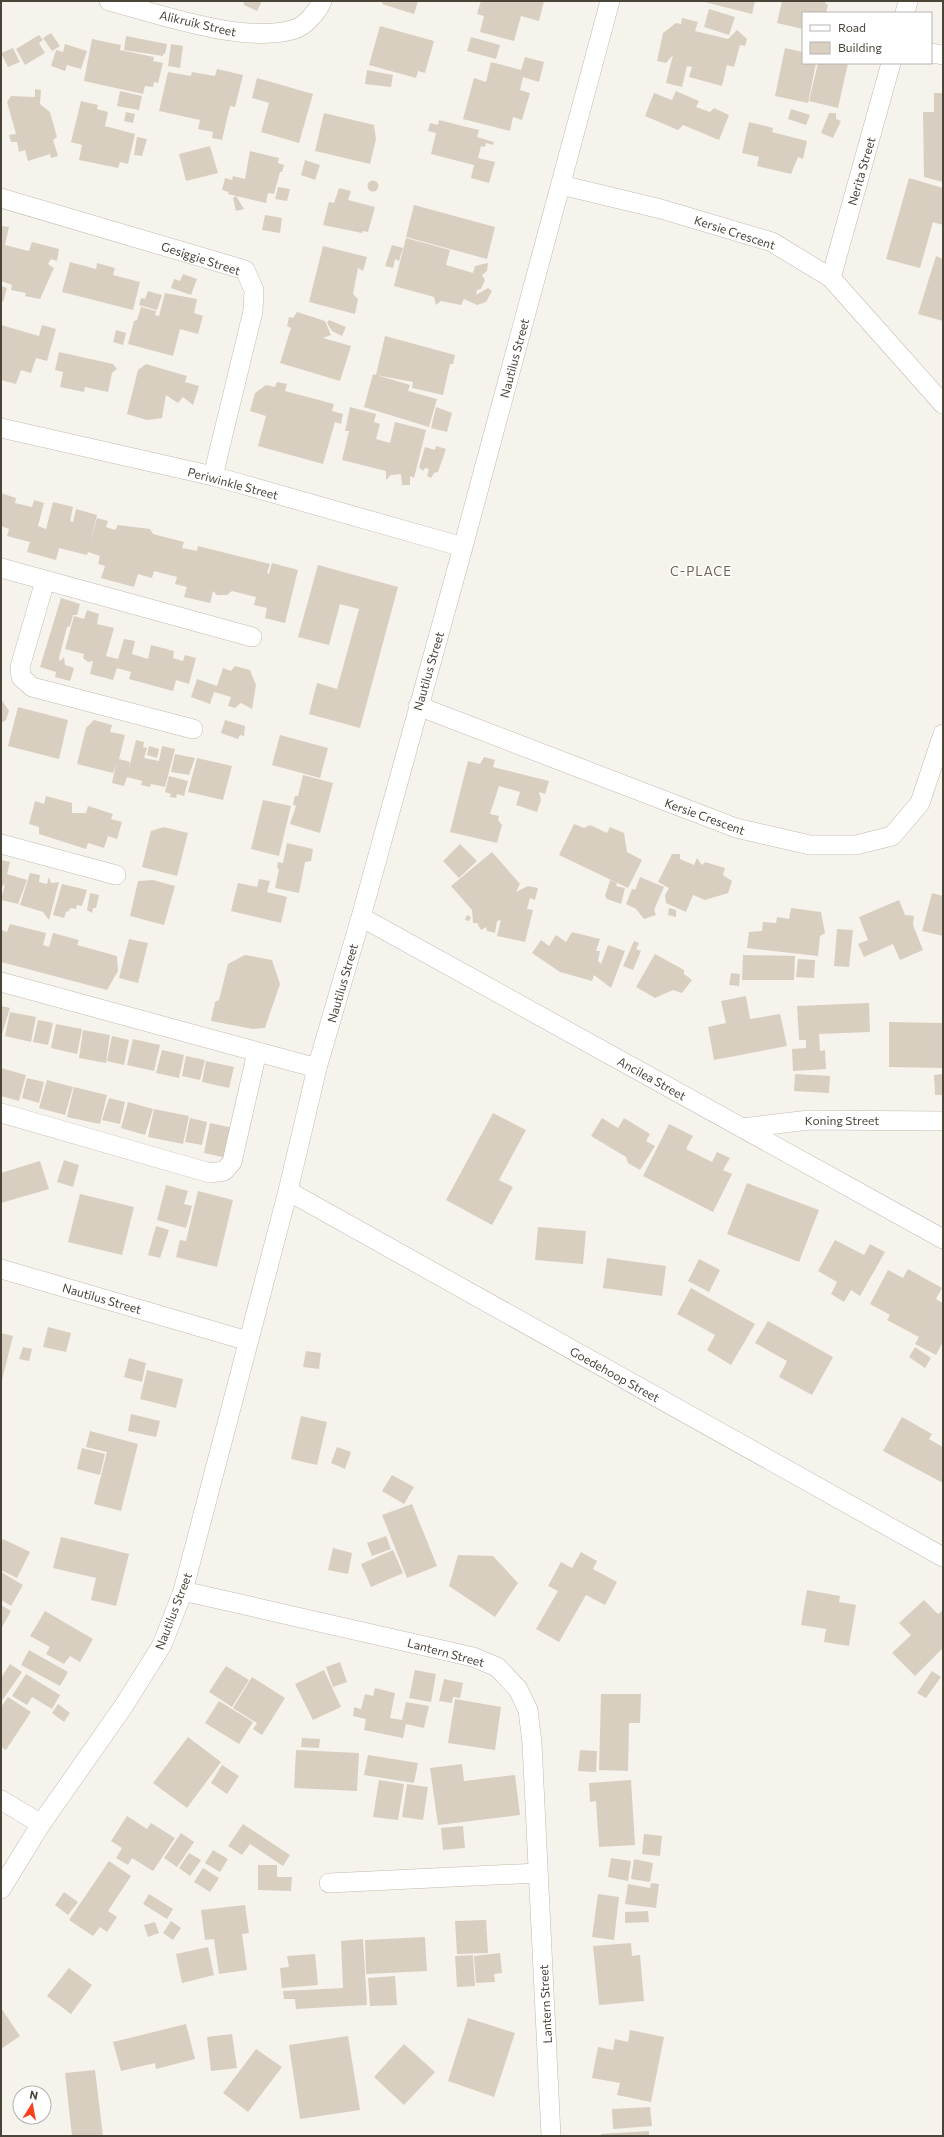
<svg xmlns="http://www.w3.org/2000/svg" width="944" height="2137" viewBox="0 0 944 2137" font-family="Commissioner,sans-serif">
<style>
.building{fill:#d8cfc1}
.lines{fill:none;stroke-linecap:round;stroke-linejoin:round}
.minor-casing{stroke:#c2bbae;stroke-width:20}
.minor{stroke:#fff;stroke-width:19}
.labels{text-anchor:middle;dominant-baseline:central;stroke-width:3;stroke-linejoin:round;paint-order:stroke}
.street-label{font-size:12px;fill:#4b4439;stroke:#fff}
.neighbourhood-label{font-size:13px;letter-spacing:1px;fill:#6e6250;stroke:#fff}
</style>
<rect width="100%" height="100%" fill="#f6f3ec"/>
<path class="building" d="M244,1H262L257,11L244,5Z
M383,1H418L414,14L382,4Z
M481,1H544L539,21L521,16L514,41L480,32L484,16L477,14Z
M701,1H755L752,14Z
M782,1H826L825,3L828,5L826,13H803V29L777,23Z
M709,9L735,17L729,35L704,27Z
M682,18L698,22L695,31L728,39L737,30L747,39L745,46L740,45L734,67L727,65L722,86L689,77L692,67L687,66L682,87L666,83L673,55L666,63L657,61L663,33L676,23L681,24Z
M380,26L434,41L425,73L418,71L416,78L369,65Z
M51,33L60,46L52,51L43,38Z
M39,35L43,40L39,43L45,53L25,65L16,49Z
M126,36L167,44L165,54H163V56L124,50Z
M471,37L500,45L496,59L467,51Z
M92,39L121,45L120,50L154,57L153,61L163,63L158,83L154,82L153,87L145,86L143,94L84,81Z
M65,44L87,51L81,69L67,65L65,71L51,66L56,50L63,52Z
M171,44L183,46L180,68L168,66Z
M13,48L20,62L8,67L1,53Z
M785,48L803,52V63H816L808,103L775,96Z
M525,57L544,62L539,82L523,77L520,90L530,93L522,120L513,117L510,131L463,119L474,78L486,82L491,62L521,70Z
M818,63H848L838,108L809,101Z
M217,69L243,75L235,107L230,106L222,140L212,138L213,132L198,129L200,120L159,111L168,72L191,76L192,72L215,76Z
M367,70L393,75L391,87L365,84Z
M257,78L313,94L299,143L261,132L269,103L252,98Z
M35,89L41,90L40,104L50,112L57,137L53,140L58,156L51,158L50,154L28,161L25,150L19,152L17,142H11L9,135L16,134L7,102L11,96L35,97Z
M120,91L142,96L139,110L117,106Z
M676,91L699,101L696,107L710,112L714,108L729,115L719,140L683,125L678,130L645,116L654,93L672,100Z
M934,93H943V182L924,177L923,112H934Z
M81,101L98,105L97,109L108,112L105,126L135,134L128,164L120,162L118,168L79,160L82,145L71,142Z
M791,109L810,115L806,125L788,119Z
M126,112L135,114L133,123L124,121Z
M324,113L374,125L376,139L370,164L315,151Z
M829,113H836V119L841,121L833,138L821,133Z
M439,120L479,130L477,137L494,142L493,145L486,143L485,147L481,146L478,158L495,162L489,183L471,178L474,165L431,154L436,133L428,131L430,123L438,125Z
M749,122L773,128L772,132L807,141L803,159L798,157L791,174L757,166L759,157L742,153Z
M137,137L147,139L142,156L134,155Z
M210,146L218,173L186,181L179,154Z
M250,151L279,158L278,163L284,165L282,172H280L274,194L268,193L266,203L228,194L229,192L222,190L225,178L232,180L233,176L245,179Z
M305,160L320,165L315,180L301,175Z
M909,178L943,188V225L933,222L920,268L886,259Z
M367.5 186a5.5 5.5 0 1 1 11 0a5.5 5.5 0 1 1-11 0Z
M278,187L290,189L287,201L275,199Z
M339,188L351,191L348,200L375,207L368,232L363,231L362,233L323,225L329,202L334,203Z
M236,196L244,209L236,211L233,198Z
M414,205L495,227L487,259L406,237Z
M265,215L282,218L280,233L262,230Z
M1,226L9,227L5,245L29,251L32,242L59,249L57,261L51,259L48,264L54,268L40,299L25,296L26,293L11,290L12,285L1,281Z
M406,238L450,250L446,265L473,273L475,266L488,263L487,271L482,275L485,280L481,289L477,290L476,295L488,288L492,291L486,302L477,305L464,299L461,305L441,301L436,305L434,297L394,286Z
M392,245L403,248L399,261L395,259L393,268L385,266Z
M323,246L367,257L363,271L358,268L353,294L358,299L355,314L309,302Z
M936,256L943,259V321L918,314Z
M70,262L96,269L97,263L115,268L113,275L140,282L133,310L62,292Z
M183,274L197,279L191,295L171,288L174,279L180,281Z
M1,286L7,288L3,302L1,301Z
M148,291L162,295L157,310L139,305L141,298L145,299Z
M165,293L197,299L194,313L203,316L198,334L180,329L173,356L128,344L134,321L137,320L141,307L156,311L155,315L159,316Z
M297,312L325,321L331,335L323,338L351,346L340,381L280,363L291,328L287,326L289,317L293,318Z
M329,320L346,327L342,336L332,331L327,323Z
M1,325L39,336L42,325L56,329L47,361L36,358L31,373L21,370L16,384L1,380Z
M116,330L126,333L123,345L113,342Z
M385,336L455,355L453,364H450L443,395L412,388L413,382L376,375Z
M59,352L113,364L117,369L112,373L108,392L85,387L84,392L60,387L63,372L55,370Z
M146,364L187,376L185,382L199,386L193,405L183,397L178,403L166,395L162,418L147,420L127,414L138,370Z
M373,374L410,385L408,391L437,399L429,427L364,407Z
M277,382L287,384L285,391L334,404L332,411L343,414L341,424L335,422L323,464L258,446L266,416L250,411L255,393L266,385L275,387Z
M350,407L376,414L374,422L380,424L376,439L390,443L395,422L426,430L414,478L410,476V485H402L401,474L391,475L386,480V471L342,460L349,431H345Z
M436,407L452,413L447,432L431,428Z
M436,446L446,449L438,472L434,473L431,478L427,476L429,469L425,468L423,471L419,467L425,447L435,450Z
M1,493L16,498L15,503L32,507L34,500L44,503L38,526L46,529L53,502L73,507L70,521L73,522L76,509L97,515L90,544L97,518L108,521L106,527L115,530L118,525L150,529L153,534L184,542L182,548L197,551L198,546L270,564L267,573L269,574L272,563L298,570L285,623L265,618L267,608L254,605L256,597L232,591L227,595H217L213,591L210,603L184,597L187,587L175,584L177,577L154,571L152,578L138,574L134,587L101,578L105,566L98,564L100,556L88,552L87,555L59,548L56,560L27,552L30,542L7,536L9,529L1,526Z
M318,565L398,587L360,728L309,714L317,683L337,689L359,609L340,604L329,645L298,637Z
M61,598L80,604L77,615H73L70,626L67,627L59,658L60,661L64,657L65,665L74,668L70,681L55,677L56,672L40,667Z
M87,610L99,614L97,624L114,628L106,656L118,659L124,639L135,641L132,654L148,659L151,645L174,651L173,658L183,661L185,655L196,658L189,684L176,680L173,691L129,679L131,672L117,668L113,680L90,674L93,661L88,662L83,658L84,654L65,649L74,616L84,619Z
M235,666L250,670L256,685L252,709L241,703L235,708L228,706L231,697L214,692L210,704L191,697L197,679L217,686L223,668L231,671Z
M1,699L9,711L6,720L1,723Z
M18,707L68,720L59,759L8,746Z
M94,720L112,725L110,732L125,735L119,759L130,762L128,772L136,740L144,742L143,747L147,748L144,758L159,761L162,746L175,749L165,787L151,784L150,787L141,785L142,781L127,777L124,786L112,783L116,764L113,773L77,764L86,728Z
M225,720L245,726L244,736L240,735L238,739L221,733Z
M280,735L328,748L320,778L272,765Z
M149,746L159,749L157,758L147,755Z
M175,754L195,758L189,775L171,772Z
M484,757L495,760L493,767L549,781L545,794L539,792L541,800L537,812L516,805L520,792L499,786L490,814L499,816L498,820L502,825L497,843L450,832L468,761L480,764Z
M197,758L232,766L223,800L188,792Z
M303,775L333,783L320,833L290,824L296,806L293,804L295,796H298Z
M169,776L188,781L184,796L177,794L176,798L170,797L171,794L165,792Z
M46,796L72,803V813H86L88,806L113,814L111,819L122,822L117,839L108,836L104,848L88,843L86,849L39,834V827L29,824L35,801L44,804Z
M263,800L291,806L279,856L251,849Z
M574,824L584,828L590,825L607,833L610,827L624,833L627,852L642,860L628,888L559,855Z
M164,827L188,833L177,876L142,867L151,831Z
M287,843L313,849L311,861L305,862L299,893L275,888L279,869L277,868L278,862L283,863Z
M460,844L477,861L459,878L443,861Z
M492,852L520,884L516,892L528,886L538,888L535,900L530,898L527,909L533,910L525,942L497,936L501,920L497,921L495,933L487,931L486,927L481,930L477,923H473L472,910L451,886Z
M672,854H680V859L694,865L697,858L702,865L705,862L725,868L723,875L732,881L728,893L705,900L693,895L686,912L666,903L665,895L669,888L658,882Z
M1,860L10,862L7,874L27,880L18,904L1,900L5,884L1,887Z
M30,873L40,875L39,882L47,884L49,877L51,883L59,882L49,920L43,912L20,905Z
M640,877L664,887L654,910L656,915L644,919L636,909L626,904L632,889L635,890Z
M259,879L270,881L267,892L287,897L281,923L231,911L238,883L257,887Z
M153,880L175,886L164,925L130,916L138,881Z
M610,880L617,883L616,886L625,888L621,904L607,899L605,896Z
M62,884L87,890L82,906L77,905L76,909L70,908L69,911L66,912L64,918L53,915Z
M90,893L99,895L96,908H93L92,913L87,910Z
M932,893L943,896V936L922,931Z
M899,900L905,915L914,916L913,925L923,950L900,960L893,944L864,957L858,944L868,940L859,917Z
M669,908L676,910V917L668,915Z
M791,908L821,912L825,933L820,936L818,956L747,948L749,932L762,931L763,922L776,923L777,917L789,919Z
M467,915L471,917L469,921L465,920Z
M10,924L46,933L43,945L49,947L53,933L79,940L77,945L117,956L118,971L107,990L1,962V930L7,932Z
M837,929L853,930L849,967L834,966Z
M572,932L600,939L596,951H600L598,961L601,964L608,945L625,951L611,988L594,975L592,981L560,972L532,953L541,940L549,946L556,935L566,942Z
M129,939L148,943L138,983L119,978Z
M634,941L639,943L636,949L641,951L633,970L623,966Z
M655,954L684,970V974L692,980L682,993L673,990L655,998L636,987Z
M245,955L272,960L280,984L265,1028L253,1029L211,1021L215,1002L219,1000L228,964Z
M743,955L795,956L794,980H742Z
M798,959L815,960L814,978L796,977Z
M731,973L740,974L739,986L729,985Z
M746,996L750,1019L780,1014L787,1046L714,1060L708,1027L726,1023L721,1001Z
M869,1003L870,1032L819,1034L820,1051L825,1050L826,1069L793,1071L792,1049L806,1048V1040H799L797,1006Z
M1,1006L10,1008L2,1034H1Z
M10,1012L36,1017L31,1042L5,1036Z
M38,1020L53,1023L48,1045L33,1042Z
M889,1022L943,1023V1068L889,1067Z
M56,1024L82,1029L77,1054L51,1048Z
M83,1030L110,1035L106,1063L79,1058Z
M112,1036L129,1040L124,1065L107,1061Z
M133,1039L160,1045L154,1071L127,1065Z
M162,1050L184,1055L179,1078L156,1073Z
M186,1056L205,1060L200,1080L182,1076Z
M206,1061L234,1067L229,1088L202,1082Z
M1,1068L26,1075L19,1101L1,1096Z
M795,1074L830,1076L829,1093L794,1091Z
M943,1074V1095H935L934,1075Z
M27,1078L44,1082L39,1103L22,1098Z
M47,1080L73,1087L65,1115L39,1108Z
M74,1087L107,1095L100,1124L67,1117Z
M109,1098L125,1102L120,1124L102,1120Z
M128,1102L153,1109L145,1135L121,1128Z
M154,1109L189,1116L183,1144L148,1137Z
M493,1113L526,1130L499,1180L513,1187L492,1225L446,1200Z
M190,1118L207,1122L202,1145L185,1142Z
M602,1118L618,1128L624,1118L650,1134L646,1141L655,1146L640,1170L628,1163L626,1157L591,1136Z
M210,1123L233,1128L227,1158L204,1153Z
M669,1124L693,1136L686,1149L712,1162L717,1152L730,1158L723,1170L732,1174L713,1212L643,1176Z
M64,1160L79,1165L73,1187L57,1182Z
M40,1161L49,1189L1,1203V1173Z
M747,1183L819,1210L799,1262L727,1234Z
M166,1185L188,1191L184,1204L192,1206L186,1228L157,1220Z
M198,1191L233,1200L217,1267L176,1257L180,1240L186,1241Z
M80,1194L134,1207L122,1255L68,1242Z
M156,1226L169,1230L160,1258L148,1255Z
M538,1227L586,1231L583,1264L535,1260Z
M835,1240L864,1255L870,1244L885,1252L860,1296L851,1290L844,1302L831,1294L837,1282L818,1271Z
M607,1258L666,1266L662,1296L603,1288Z
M699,1259L720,1270L709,1292L688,1281Z
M908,1269L942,1288L936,1299L943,1303V1342L936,1355L915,1344L919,1337L887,1320L890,1315L870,1304L888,1270L903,1278Z
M691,1288L755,1324L731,1365L707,1350L715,1335L677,1314Z
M768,1321L833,1357L812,1395L779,1377L787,1361L755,1343Z
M48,1327L71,1333L66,1352L43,1347Z
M1,1333L13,1336L2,1380H1Z
M23,1347L32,1349L29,1361L19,1359Z
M915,1347L931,1358L925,1368L909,1357Z
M306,1351L321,1353L319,1369L303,1367Z
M129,1358L146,1363L142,1382L124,1377Z
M147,1370L183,1379L176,1408L140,1399Z
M131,1414L160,1421L156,1437L128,1431Z
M301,1416L327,1422L317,1465L291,1459Z
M902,1417L932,1434L929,1439L943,1447V1483L883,1451Z
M90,1431L138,1444L121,1511L94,1504L107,1452L86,1447Z
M337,1447L351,1452L345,1469L331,1463Z
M82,1448L105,1454L100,1475L77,1469Z
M392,1475L414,1487L404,1504L382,1491Z
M412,1504L437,1566L407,1578L382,1515Z
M386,1536L391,1549L372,1556L367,1543Z
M61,1537L129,1554L116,1606L91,1600L96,1578L53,1568Z
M3,1539L30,1552L17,1578L1,1570V1543Z
M333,1548L352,1553L348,1574L328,1570Z
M393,1550L403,1573L371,1587L361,1564Z
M581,1552L597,1561L593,1569L617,1582L605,1605L586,1595L559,1642L536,1629L558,1591L548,1586L561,1562L572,1568Z
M458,1555L493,1556L518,1583L495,1617L449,1586Z
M1,1572L23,1585L11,1606L1,1600Z
M807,1590L840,1596L839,1602L856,1605L849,1646L824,1642L826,1629L801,1625Z
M924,1600L938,1614L943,1610V1648L915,1676L892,1653L911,1635L899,1623Z
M1,1605L11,1611L1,1629Z
M45,1611L93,1639L80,1662L70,1656L64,1664L46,1654L50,1647L30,1636Z
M29,1650L68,1672L60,1686L21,1665Z
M340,1662L347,1682L333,1687L326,1667Z
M10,1664L22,1672L1,1702V1678Z
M226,1666L249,1680L232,1707L209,1692Z
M324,1670L341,1707L313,1720L295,1684Z
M415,1670L436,1674L431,1702L409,1698Z
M932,1671L941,1677L926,1698L917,1693Z
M26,1674L60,1695L52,1709L32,1697L27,1705L12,1696Z
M252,1677L285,1698L262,1735L253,1729L257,1723L233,1708Z
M444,1679L463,1683L460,1698L453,1697L452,1703L439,1701Z
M375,1688L395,1693L390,1718L402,1720L406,1702L429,1706L424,1728L406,1724L403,1738L364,1730L366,1719L353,1716L354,1707L361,1709L365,1694L373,1696Z
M601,1694H641L640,1723H629L628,1771L599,1770Z
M8,1697L31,1712L6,1750L1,1747V1707Z
M455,1699L501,1707L495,1750L448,1743Z
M219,1701L253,1722L239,1744L205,1723Z
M58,1704L70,1713L64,1722L52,1713Z
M188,1737L221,1762L187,1808L153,1783Z
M302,1738L320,1739L319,1748L301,1747Z
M296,1750L359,1753L357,1791L294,1788Z
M580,1750L597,1751L596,1772L578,1771Z
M368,1755L418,1763L414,1783L364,1775Z
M462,1764L464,1781L515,1775L520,1815L438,1825L430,1768Z
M222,1765L239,1776L227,1794L211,1783Z
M379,1780L404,1784L398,1820L373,1817Z
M631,1780L635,1845L599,1847L596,1801L590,1802L589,1783Z
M407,1784L428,1787L423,1820L402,1817Z
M127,1816L147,1829L151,1823L175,1838L153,1871L132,1858L128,1865L116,1858L122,1848L111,1841Z
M243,1824L290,1855L283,1866L250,1844L242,1855L228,1846Z
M463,1826L465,1848L443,1850L441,1828Z
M181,1833L194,1842L177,1867L164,1858Z
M644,1834L662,1836L660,1856L642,1854Z
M213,1850L228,1859L220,1872L205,1863Z
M189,1853L201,1860L190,1876L179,1868Z
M611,1858L631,1861L628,1881L608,1877Z
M634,1859L653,1863L650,1882L631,1879Z
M109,1861L131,1876L108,1911L117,1917L107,1932L100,1927L93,1936L69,1920Z
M258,1865H277V1877H292L291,1891L258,1890Z
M203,1868L219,1878L210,1892L194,1882Z
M651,1883L659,1884L656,1908L625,1904L628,1884L650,1888Z
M64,1892L78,1902L68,1915L55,1905Z
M149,1894L173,1909L167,1919L143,1904Z
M598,1894L619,1897L614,1940L592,1937Z
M245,1905L249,1933L242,1934L247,1970L219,1974L214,1939L205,1940L201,1910Z
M648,1911L649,1922L625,1923V1912Z
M486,1920L488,1953L457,1954L455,1921Z
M171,1921L181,1928L173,1940L163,1933Z
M155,1922L159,1933L148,1937L144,1925Z
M425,1937L427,1971L366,1974L365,1940Z
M363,1939L367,2005L296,2009L295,1999H284L283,1991L343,1988L341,1941Z
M631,1943L632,1956L640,1955L644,2001L599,2005L593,1946Z
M208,1947L214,1975L182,1983L176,1954Z
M500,1953L502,1973L494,1974L495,1982L476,1983L474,1956Z
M315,1954L318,1985L282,1988L280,1968L289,1967L287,1956Z
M473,1955L475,1986L457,1987L455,1956Z
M69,1968L92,1985L71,2014L47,1996Z
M395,1976L397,2005L370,2006L368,1978Z
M1,2008L20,2036L1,2049Z
M468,2018L515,2033L494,2097L448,2081Z
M186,2024L195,2059L156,2069L155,2063L121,2071L113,2042Z
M630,2030L664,2037L651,2102L617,2095L620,2083L592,2078L598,2047L613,2050L615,2039L628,2042Z
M232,2034L237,2068L211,2071L207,2037Z
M348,2036L360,2110L300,2119L289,2045Z
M404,2044L435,2072L404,2105L374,2077Z
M256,2049L282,2067L248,2112L223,2093Z
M95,2070L103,2136H72L65,2073Z
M650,2107L652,2126L613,2129L612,2109Z
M649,2131V2136H601V2134Z"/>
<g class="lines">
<defs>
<path id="minor" d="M109,1C159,14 246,45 295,29C305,26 318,11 322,1
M905,13L908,1
M931,53L943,55
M561,185L661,209L772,242L831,278L943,404
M1,198L245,270L254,290L253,311L213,476
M831,278L891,63
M1,428L213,476L463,547
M1,568L252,637
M45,581L20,667L21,677L32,687L193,729
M418,706L736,828L810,845H856L892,836L920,803L943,734
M1,844L116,875
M361,917L943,1239
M1,982L317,1068
M1,1113L210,1173L224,1171L232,1162L257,1052
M742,1128L809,1120L943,1121
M288,1191L943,1557
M1,1269L248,1341
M183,1591L473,1657L497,1667L518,1689L528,1710L532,1743L551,2136
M1,1800L41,1824
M329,1883L538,1873
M1,1889L41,1824L123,1707L162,1645L183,1591L288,1191L317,1068L361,917L463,547L610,1"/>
</defs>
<use href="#minor" class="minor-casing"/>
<use href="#minor" class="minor"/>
</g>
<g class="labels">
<g class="street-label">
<text transform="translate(198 23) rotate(13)">Alikruik Street</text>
<text transform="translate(861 171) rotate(-74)">Nerita Street</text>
<text transform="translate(735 232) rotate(18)">Kersie Crescent</text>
<text transform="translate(201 258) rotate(18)">Gesiggie Street</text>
<text transform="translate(514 358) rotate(-75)">Nautilus Street</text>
<text transform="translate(233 483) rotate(15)">Periwinkle Street</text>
<text transform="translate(428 671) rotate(-74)">Nautilus Street</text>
<text transform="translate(705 816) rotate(20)">Kersie Crescent</text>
<text transform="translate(342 983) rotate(-74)">Nautilus Street</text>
<text transform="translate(652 1078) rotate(29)">Ancilea Street</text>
<text x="842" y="1120">Koning Street</text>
<text transform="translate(102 1298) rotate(16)">Nautilus Street</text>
<text transform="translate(615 1374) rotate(29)">Goedehoop Street</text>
<text transform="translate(173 1611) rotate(-69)">Nautilus Street</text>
<text transform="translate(446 1652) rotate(15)">Lantern Street</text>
<text transform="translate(545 2004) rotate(-93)">Lantern Street</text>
</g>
<g class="neighbourhood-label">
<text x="701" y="571">C-PLACE</text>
</g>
</g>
<rect width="944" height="2137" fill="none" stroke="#4b4439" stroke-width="4"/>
<rect x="802" y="12" width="130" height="52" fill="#ffffff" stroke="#b7b4b0"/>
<rect x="810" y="25" width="20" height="6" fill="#ffffff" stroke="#b7b4b0"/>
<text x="838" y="32" font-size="12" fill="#4b4439">Road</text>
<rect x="810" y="42" width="20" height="12" fill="#d8cfc1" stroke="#b7b4b0"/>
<text x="838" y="52" font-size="12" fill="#4b4439">Building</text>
<g transform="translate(32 2105) rotate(11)"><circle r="19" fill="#ffffff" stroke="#b7b4b0"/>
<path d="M0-3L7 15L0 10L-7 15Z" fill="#fc3f1d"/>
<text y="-6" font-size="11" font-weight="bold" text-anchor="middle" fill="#4b4439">N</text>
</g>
</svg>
